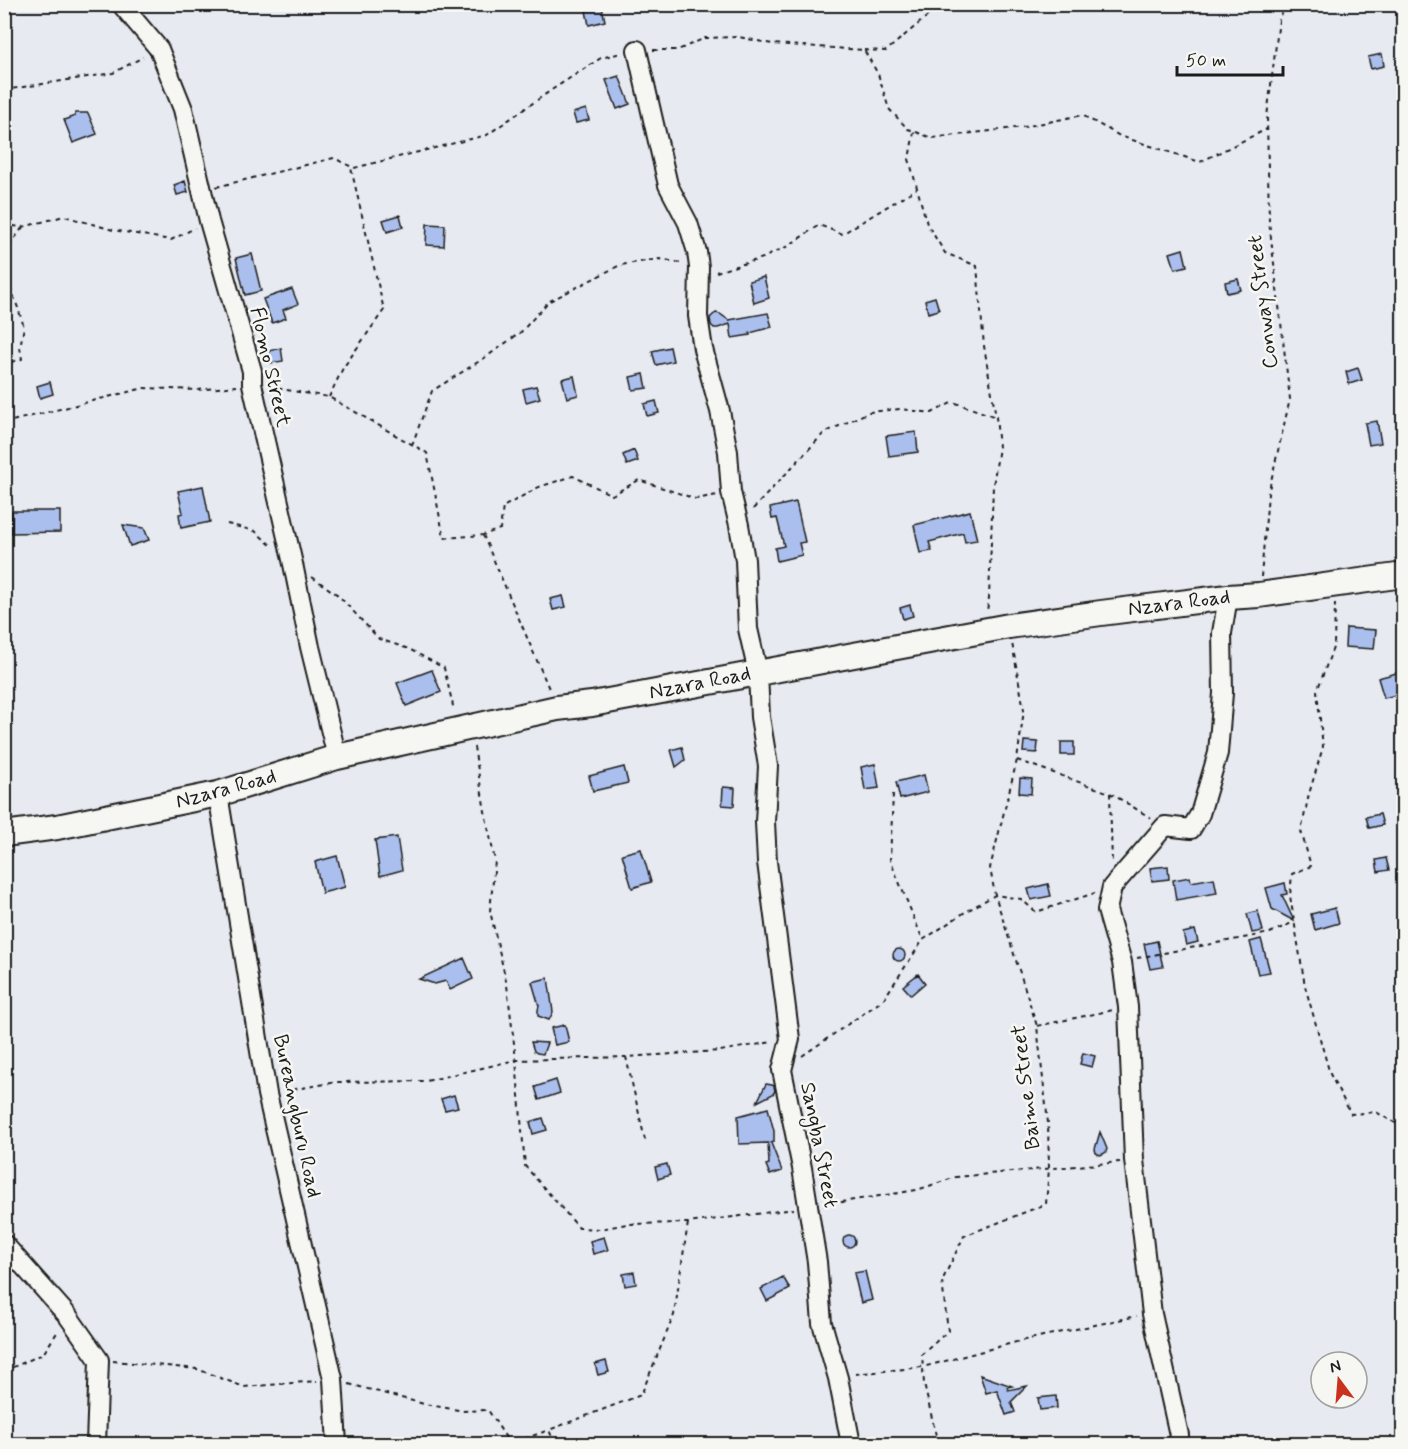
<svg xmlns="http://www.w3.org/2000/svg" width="1408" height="1449" viewBox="0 0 1408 1449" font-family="Mynerve,sans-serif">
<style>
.building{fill:#aabfed;stroke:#1c1c1c;stroke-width:1.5}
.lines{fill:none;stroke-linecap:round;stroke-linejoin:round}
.minor-casing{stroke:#1c1c1c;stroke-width:22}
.major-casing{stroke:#1c1c1c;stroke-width:28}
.path{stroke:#1c1c1c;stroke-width:2;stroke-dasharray:4.5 4.5;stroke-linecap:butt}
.minor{stroke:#f6f6f2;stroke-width:18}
.major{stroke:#f6f6f2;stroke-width:24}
.labels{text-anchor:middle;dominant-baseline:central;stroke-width:5;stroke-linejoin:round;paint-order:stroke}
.street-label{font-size:21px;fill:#1c1c1c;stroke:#f6f6f2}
</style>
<rect width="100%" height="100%" fill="#e7ebf1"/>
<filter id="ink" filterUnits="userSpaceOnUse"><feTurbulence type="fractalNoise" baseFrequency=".0167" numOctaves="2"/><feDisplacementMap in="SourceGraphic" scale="12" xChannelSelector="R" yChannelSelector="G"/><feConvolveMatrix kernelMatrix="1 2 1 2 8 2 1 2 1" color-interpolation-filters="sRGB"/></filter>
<g filter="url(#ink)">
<path class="building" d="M602,7L605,21L589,25L586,11Z
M1382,54L1384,66L1371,69L1368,57Z
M619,76L630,104L617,109L606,80Z
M586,109L589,120L576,123L573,113Z
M75,113H88L97,134L73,143L64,120L75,116Z
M185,181L188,192L177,195L174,185Z
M400,215L403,227L387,232L383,220Z
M427,224L445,225L444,246L426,245Z
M1183,249L1187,266L1175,269L1170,253Z
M252,254L261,291L245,295L236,258Z
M764,277L769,298L754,303L749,281Z
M1238,279L1241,290L1227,293L1225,282Z
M292,289L298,304L283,310L286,318L272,323L263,299Z
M935,297L939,310L928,313L925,300Z
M716,313L720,314L730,321L729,320L768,313L772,327L750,333V335L732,338L730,324L718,328H714L711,325L710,318L713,315Z
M670,347L673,361L656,365L652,351Z
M281,348L283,361L271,363L269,351Z
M1358,368L1362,380L1349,384L1346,372Z
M644,374L647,388L633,390L630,377Z
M574,376L578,395L567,398L562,379Z
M50,382L53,394L40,398L37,386Z
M536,386L540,398L526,402L523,389Z
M656,401L659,413L647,416L644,404Z
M1377,421L1381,443L1369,445L1365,423Z
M916,432L918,452L889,456L886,436Z
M634,450L638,461L627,465L623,455Z
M203,486L210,522L181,528L179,514L183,513L178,491Z
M796,502L805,542L799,543L802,555L777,561L775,548L784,546L777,518L772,519L770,508Z
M12,511H60V532L12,533Z
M970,511L977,540L965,542L963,533L929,542L932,551L920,553L914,525Z
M123,525L144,528L149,540L130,546Z
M563,596L566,607L553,610L550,599Z
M910,605L913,616L903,619L900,608Z
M1346,628L1376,630L1374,649L1345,647Z
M432,670L441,692L406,706L397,683Z
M1404,671V693L1384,698L1378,678Z
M1024,741L1038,742L1037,753L1023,752Z
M1061,742H1074V755H1061Z
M682,747L685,760L676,767L671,750Z
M875,764L879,788L865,790L861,767Z
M624,767L628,783L593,791L589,776Z
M924,775L928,792L900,799L896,782Z
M1020,778L1032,779L1031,794L1019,793Z
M723,787L735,788L734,806L722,805Z
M1380,814L1383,825L1369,828L1366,817Z
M397,837L402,870L380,876L375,840Z
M641,849L651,882L632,888L622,854Z
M337,856L345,887L322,893L315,862Z
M1386,858L1389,870L1378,872L1376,860Z
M1168,866L1169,879L1152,881L1150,868Z
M1190,877L1191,882L1214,878L1217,893L1176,900L1173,880Z
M1285,883L1287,894L1282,895L1294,921L1272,909L1266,888Z
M1048,884L1051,896L1031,900L1028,889Z
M1335,908L1339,923L1315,930L1311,914Z
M1258,911L1263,931L1252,933L1247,914Z
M1195,930L1198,942L1186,945L1183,933Z
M1261,939L1270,972L1258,974L1250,942Z
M1157,941L1163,967L1150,969L1144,944Z
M893 955a6 6 0 1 1 12 0a6 6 0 1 1-12 0Z
M464,958L473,979L450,990L446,981L435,984L419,979Z
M918,974L925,983L911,995L903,986Z
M548,978L553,1012L549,1020L538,1016V1010L539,1006L532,982Z
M565,1025L569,1042L555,1045L551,1028Z
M531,1042L547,1043L543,1054L537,1053L534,1051Z
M1083,1053L1095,1056L1092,1067L1080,1064Z
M556,1080L560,1093L539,1100L535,1087Z
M766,1084L772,1085L774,1086L775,1091L773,1094L757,1102Z
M454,1095L458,1107L445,1110L441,1099Z
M768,1108L774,1131V1142L771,1143L782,1171L770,1175L766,1165L769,1164L768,1143L739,1144L738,1116Z
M543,1118L547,1130L533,1134L530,1122Z
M1100,1132L1107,1149L1106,1152L1103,1154L1100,1155L1096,1153L1095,1149Z
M667,1164L670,1175L658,1179L655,1167Z
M843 1241a6 6 0 1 1 12 0a6 6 0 1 1-12 0Z
M604,1237L608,1250L593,1254L590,1241Z
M865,1271L872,1300L861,1303L854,1273Z
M634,1272L636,1284L625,1286L623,1274Z
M783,1277L790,1289L767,1301L761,1289Z
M606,1361L609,1372L598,1375L595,1364Z
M980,1375L1012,1386L1007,1387L1008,1390L1027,1386L1011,1402L1015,1412L1006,1415L997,1390L986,1393Z
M1056,1396L1057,1408L1040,1410L1038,1398Z"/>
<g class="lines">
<defs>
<path id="minor" d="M121,4L159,49L183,109L209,221L252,371V384L293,564L310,647L337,757
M637,50L668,185L688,223L697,252L699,267L698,316L703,349L720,411L728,452L731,492L739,525L745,560L748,629L758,673L760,717L768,766L765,822L767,862L790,1039L782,1070L802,1168L817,1262L822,1323L838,1378L851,1444
M218,794L267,1094L333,1379L337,1444
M4,1244L68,1316L99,1360L96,1444
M1177,1444L1179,1435L1152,1314L1134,1160L1128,1007L1122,962L1107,910L1112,887L1165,826L1191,829L1200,814L1218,753L1223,693L1222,633L1228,597"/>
<path id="major" d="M4,834L57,827L218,794L337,757L557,708L592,704L1009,626L1101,613L1228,597L1259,595L1404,575"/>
</defs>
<use href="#minor" class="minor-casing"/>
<use href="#major" class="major-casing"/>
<path class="path" d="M653,50H678L705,38L739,37L772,44L864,50L878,74L889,109L908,129L932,138L1024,127L1082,115L1120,136L1200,162L1267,129
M864,50L886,51L942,4
M4,90L113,73L143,57
M914,132L909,159L927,224L945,253L977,266L984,346L996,417L999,447L993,486L989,598L987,611
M216,187L334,158L354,168L487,135L553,89L601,58L621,53
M4,225L23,227L64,216L113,230L171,240L195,228
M4,253L23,227
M4,270L18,308L24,327L20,347L22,359L4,364
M716,272L763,258L788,246L819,225L842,234L916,189
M269,387L329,397L427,453L444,538L483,535L500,529L503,507L539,487L573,476L612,495L639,480L696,499L717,495
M329,397L343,368L384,310L351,168
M4,423L144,388L197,390L237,386
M412,445L432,391L486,357L521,332L548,302L620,265L659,259L682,263
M753,509L824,433L869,412L900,409L932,413L953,402L996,417
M227,524L255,531L272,546
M483,535L550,691
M312,577L338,595L379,639L409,649L444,668L454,710
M1261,577L1268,494L1290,399L1269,221L1267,117L1279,20L1285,4
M1335,603L1334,645L1317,691L1323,747L1309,794L1301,831L1311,866L1292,874L1290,896L1305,986L1330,1074L1351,1114L1376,1112L1404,1128
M474,747L486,817L495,861L490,911L507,985L516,1060L525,1166L579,1228L600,1229L627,1224L688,1223L794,1209
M1017,760L1110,793L1151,818
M1110,793L1112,864
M893,794L890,860L923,940L965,912L995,895L1021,899L1036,912L1095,893
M1137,958L1270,933L1294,922
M1037,1026L1113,1010
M802,1056L883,1000L923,940
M284,1091L337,1082L426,1081L516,1060L626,1057
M645,1140L626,1057L720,1051L773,1042
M823,1205L917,1190L956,1177L1120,1162
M113,1361L197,1369L244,1387L317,1381
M4,1371L43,1354L58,1331
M855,1374L923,1367L1020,1341L1137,1316
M349,1384L424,1404L464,1411L488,1410L510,1444L549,1430
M555,1444L549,1430L641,1395L674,1315L688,1223
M938,1444L924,1384L922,1354L948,1331L942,1281L964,1236L1046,1204L1049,1169L1048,1123L1037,1026L995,895L990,868L1017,760L1024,710L1012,643"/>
<use href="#minor" class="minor"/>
<use href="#major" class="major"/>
</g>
</g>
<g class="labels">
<g class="street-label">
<text transform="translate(1263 302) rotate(-97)">Conway Street</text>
<text transform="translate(270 367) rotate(77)">Flomo Street</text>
<text transform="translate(1179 603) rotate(-7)">Nzara Road</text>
<text transform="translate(700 683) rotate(-11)">Nzara Road</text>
<text transform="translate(226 789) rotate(-15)">Nzara Road</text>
<text transform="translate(1026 1087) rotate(-97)">Baime Street</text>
<text transform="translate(297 1116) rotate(78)">Bureangburu Road</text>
<text transform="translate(819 1145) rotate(79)">Sangba Street</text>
</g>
</g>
<rect width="1408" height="1449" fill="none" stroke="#f6f6f2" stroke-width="24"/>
<rect x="12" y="12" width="1384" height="1425" fill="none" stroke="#1c1c1c" stroke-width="2" filter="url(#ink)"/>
<g transform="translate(1339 1380) rotate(344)"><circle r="28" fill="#f6f6f2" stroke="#9f9f9c" stroke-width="1.5"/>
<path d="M0-4.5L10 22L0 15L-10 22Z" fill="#c8321e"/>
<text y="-9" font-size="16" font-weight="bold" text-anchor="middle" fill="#1c1c1c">N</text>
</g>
<path d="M1177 66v9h106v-9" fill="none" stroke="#1c1c1c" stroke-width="3"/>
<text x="1186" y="66" font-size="18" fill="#1c1c1c" stroke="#f6f6f2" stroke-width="4.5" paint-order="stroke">50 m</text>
</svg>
